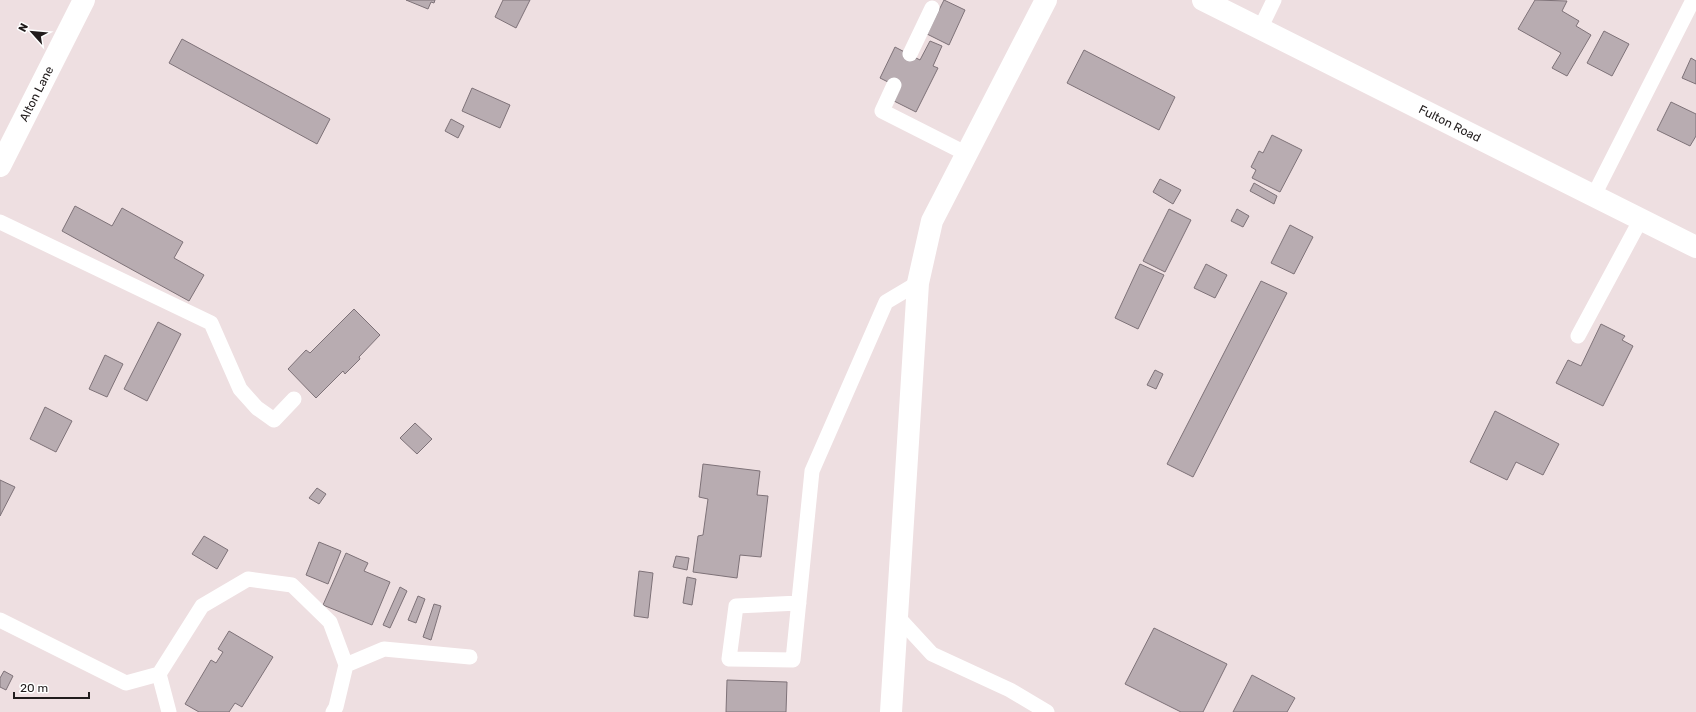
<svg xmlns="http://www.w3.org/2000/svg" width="1696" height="712" viewBox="0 0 1696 712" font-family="Rubik,sans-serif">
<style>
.building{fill:#b8acb1;stroke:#7e7278}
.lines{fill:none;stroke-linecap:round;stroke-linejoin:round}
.service{stroke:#fff;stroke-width:15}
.minor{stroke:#fff;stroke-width:22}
.secondary{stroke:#fff;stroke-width:22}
.labels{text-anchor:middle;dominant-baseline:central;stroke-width:3;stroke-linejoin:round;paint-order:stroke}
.street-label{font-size:12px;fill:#211c1c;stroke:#fff}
</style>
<rect width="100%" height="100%" fill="#eedfe1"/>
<path class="building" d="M406,0H435L434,3L431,2L428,9Z
M503,0H530L516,28L495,17Z
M944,0L965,10L949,45L927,34Z
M1535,0L1567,1L1562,11L1579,21L1576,26L1591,35L1567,76L1552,68L1561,53L1518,29Z
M1604,31L1629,44L1612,76L1587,63Z
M182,39L330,119L317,144L169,63Z
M930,41L942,46L933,66L938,68L916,112L894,101L900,88L880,78L895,47L920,60Z
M1084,50L1175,97L1159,130L1067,83Z
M1691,58L1696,61V84L1682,78Z
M472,88L510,105L500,128L462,111Z
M1671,102L1696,114V136L1690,146L1657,130Z
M451,119L464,126L458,138L445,131Z
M1272,135L1302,150L1280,192L1252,178L1256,170L1251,167L1259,151L1263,153Z
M1160,179L1181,190L1173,204L1153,192Z
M1254,183L1277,196L1274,204L1250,191Z
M75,206L112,226L122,208L183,242L174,258L204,275L189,301L62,231Z
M1169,209L1191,220L1165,272L1143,261Z
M1237,209L1249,216L1243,227L1231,221Z
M1290,225L1313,237L1294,274L1271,263Z
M1140,264L1164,275L1138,329L1115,318Z
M1206,264L1227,275L1215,298L1194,288Z
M1261,281L1287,293L1193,477L1167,464Z
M354,309L380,335L359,357L360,359L345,374L343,371L316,398L288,369L306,350L310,353Z
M158,322L181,334L147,401L124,389Z
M1601,324L1625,336L1622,340L1633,346L1603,406L1556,383L1568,360L1581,366Z
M105,355L123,364L107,397L89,389Z
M1155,370L1163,374L1156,389L1147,385Z
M45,407L72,421L56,452L30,439Z
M1495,411L1559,444L1543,475L1516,462L1507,480L1470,462Z
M415,423L432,439L417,454L400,438Z
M703,464L760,471L757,495L768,496L761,557L740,555L737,578L693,572L698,536L703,535L708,499L699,497Z
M0,480L15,487L0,516Z
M317,488L326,494L319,504L309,498Z
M204,536L228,550L217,569L192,554Z
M319,542L341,551L328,584L306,575Z
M346,553L368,563L364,571L390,582L372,625L323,605Z
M676,556L689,558L687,570L673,567Z
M639,571L653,573L648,618L634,616Z
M687,577L696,579L692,605L683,603Z
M400,587L407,591L390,628L383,625Z
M418,596L425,599L416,623L408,620Z
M434,604L441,606L431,640L423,637Z
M1154,628L1227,664L1203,712H1181L1125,684Z
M229,631L273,657L242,707L235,703L229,712H199L185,704L211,660L216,663L223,652L218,649Z
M4,671L13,676L6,690L0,687V678Z
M1252,675L1295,698L1287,712H1233Z
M727,680L787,682L786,712H726Z"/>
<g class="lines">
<path class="service" d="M1260,29L1274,0
M910,54L932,8
M894,85L882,111L967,154
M1594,195L1693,0
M0,222L211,323L240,389L257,408L274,420L294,399
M1578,336L1641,219
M799,603L736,606L729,659L793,660L812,471L886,302L918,283
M897,616L932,654L1010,690L1047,712
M0,620L126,683L159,674L202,606L248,579L292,585L330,622L346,665L336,707L333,712
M346,665L384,649L470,657
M159,674L169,712"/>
<g class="minor">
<path id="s1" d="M0,166L84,0"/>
<path d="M891,712L918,283L932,221L1046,0"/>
</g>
<path class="secondary" id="s2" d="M1203,0L1696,247"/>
</g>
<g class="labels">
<g class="street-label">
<text stroke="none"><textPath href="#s1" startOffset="81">Alton Lane</textPath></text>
<text stroke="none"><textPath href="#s2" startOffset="276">Fulton Road</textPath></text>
</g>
</g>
<g transform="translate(32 32) rotate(297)" stroke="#ffffff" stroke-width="3" paint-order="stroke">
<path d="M0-3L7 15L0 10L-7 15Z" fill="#211c1c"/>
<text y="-6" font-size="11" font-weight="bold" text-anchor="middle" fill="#211c1c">N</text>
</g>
<path d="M14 692v6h75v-6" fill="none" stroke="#211c1c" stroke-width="2"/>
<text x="20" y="692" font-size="12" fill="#211c1c" stroke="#ffffff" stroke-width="3" paint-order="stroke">20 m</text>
</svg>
